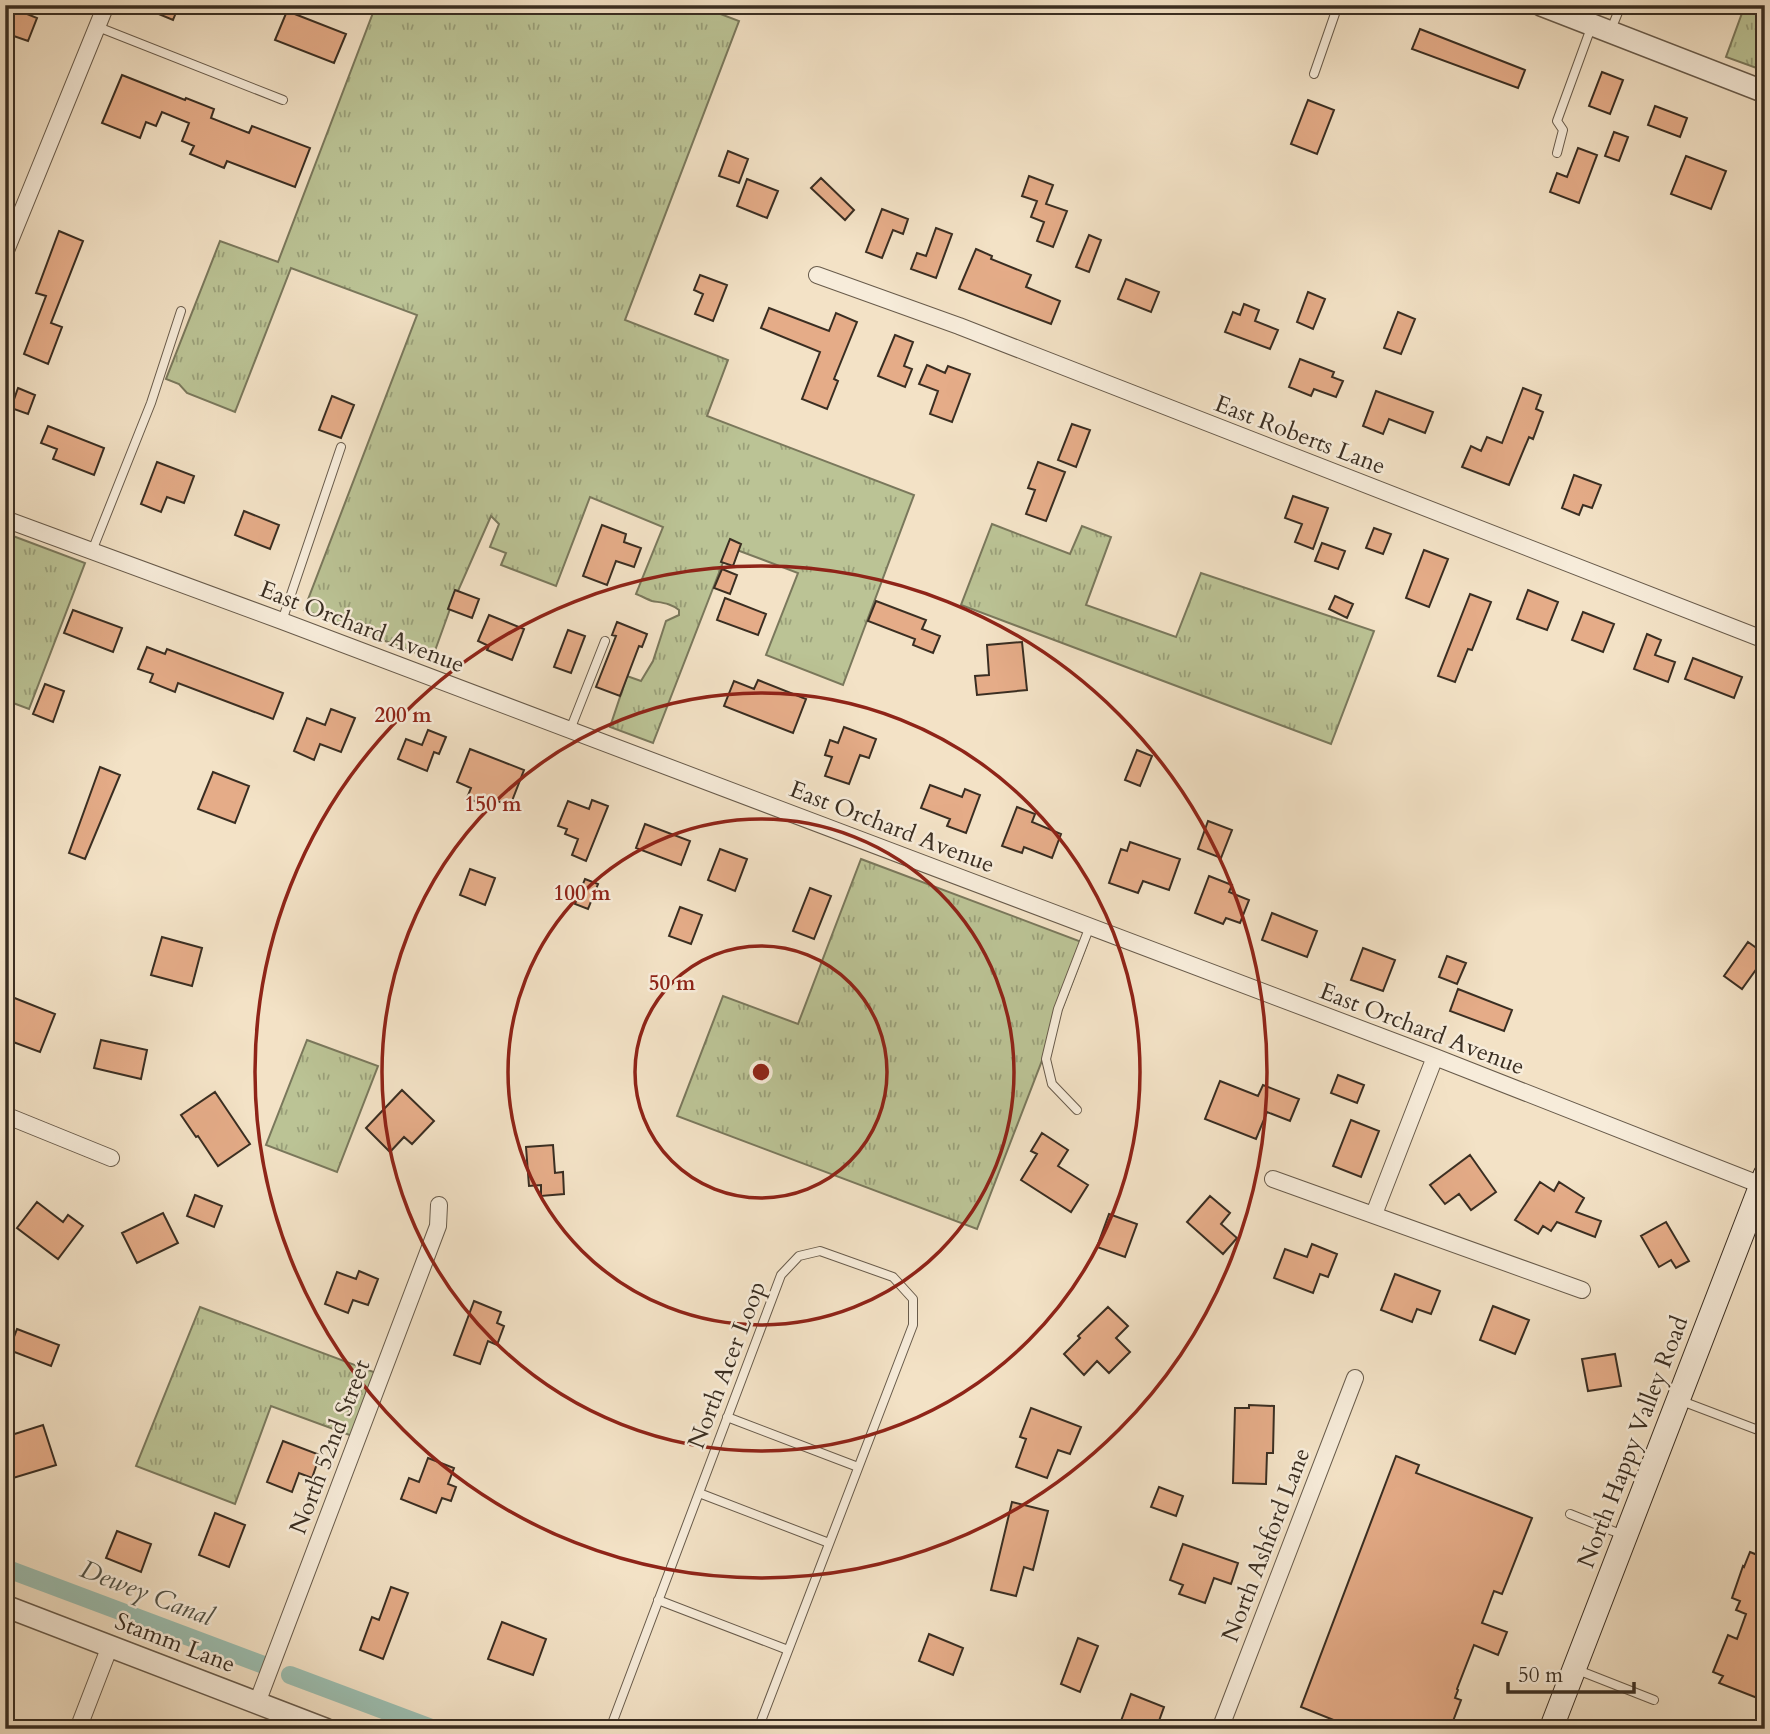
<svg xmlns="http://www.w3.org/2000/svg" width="1770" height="1734" viewBox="0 0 1770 1734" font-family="Cardo,serif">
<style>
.grass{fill:url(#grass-tufts);stroke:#7a785c;stroke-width:2}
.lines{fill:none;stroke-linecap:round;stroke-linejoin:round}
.canal{stroke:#9cbeb0;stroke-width:18}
.building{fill:#e5ac88;stroke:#3a2e22;stroke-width:2}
.service-casing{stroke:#685b4b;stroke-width:10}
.minor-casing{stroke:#685b4b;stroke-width:18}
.tertiary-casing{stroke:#685b4b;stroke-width:24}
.secondary-casing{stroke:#3a2e22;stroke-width:25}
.service{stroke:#f7ecda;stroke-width:8}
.minor{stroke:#f7ecda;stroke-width:16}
.tertiary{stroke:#f7ecda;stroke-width:21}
.secondary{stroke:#f7ecda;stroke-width:23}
.ring{fill:none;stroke:#8f2418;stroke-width:3.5}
.labels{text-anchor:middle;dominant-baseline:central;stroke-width:5;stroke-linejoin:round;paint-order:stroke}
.street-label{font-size:24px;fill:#3a2e22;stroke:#f7ecda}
.water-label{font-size:26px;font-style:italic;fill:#525246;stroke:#f7ecda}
.centre{fill:#8f2418;stroke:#f7ecda;stroke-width:3.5}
.ring-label{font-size:21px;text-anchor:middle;font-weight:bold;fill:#8f2418;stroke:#f7ecda;stroke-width:5;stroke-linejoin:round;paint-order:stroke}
</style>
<defs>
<pattern id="grass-tufts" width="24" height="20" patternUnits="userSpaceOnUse" patternTransform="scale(1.75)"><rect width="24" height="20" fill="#bbc395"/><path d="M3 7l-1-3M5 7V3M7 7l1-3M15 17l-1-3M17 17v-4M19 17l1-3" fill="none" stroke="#999f79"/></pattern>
</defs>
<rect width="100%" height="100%" fill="#f3e2c6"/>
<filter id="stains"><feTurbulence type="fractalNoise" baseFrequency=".00286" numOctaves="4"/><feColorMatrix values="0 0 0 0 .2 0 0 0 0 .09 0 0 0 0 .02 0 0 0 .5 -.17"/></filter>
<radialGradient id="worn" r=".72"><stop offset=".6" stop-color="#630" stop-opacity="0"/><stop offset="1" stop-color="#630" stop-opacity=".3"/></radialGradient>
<path class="grass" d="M376,5H697L739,21L625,320L728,360L707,416L914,495L843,685L766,655L798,573L729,547L653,743L610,727L627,676L641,681L653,661L666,621L679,615V610C670,603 663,603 652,601C647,599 641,596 636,594L663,527L590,497L556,586L501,565L506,553L490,547L499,524L491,516L450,609L432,659L304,610L417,315L291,268L235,412L187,393L179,384L166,379L220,241L278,262Z
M1745,5H1765V71L1726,57Z
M992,524L1070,554L1082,526L1111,537L1086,605L1176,637L1201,573L1374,631L1331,744L961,605Z
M5,533L85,563L29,709L5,700Z
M861,859L1087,944L977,1229L677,1116L723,996L798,1024Z
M307,1040L378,1066L337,1172L266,1145Z
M200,1307L379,1374L355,1437L271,1406L235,1504L136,1466Z"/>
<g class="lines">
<path class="canal" d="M5,1568L269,1667
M290,1675L434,1729"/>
</g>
<path class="building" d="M5,5L37,18L28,41L5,33Z
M137,5H179L173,20Z
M287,11L346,34L334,63L275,40Z
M1420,29L1525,70L1518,88L1412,49Z
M1602,72L1623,80L1610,114L1589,106Z
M122,75L185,100L186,98L214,109L211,118L249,133L252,126L310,148L295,187L227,161L224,168L190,154L194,146L182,141L189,123L162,112L156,126L146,122L140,138L102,123Z
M1308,100L1334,110L1317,154L1291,144Z
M1655,106L1687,118L1680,137L1648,125Z
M1614,132L1628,137L1619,161L1605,156Z
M1578,148L1597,155L1579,203L1550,192L1557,173L1567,177Z
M728,151L748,159L739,183L719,176Z
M1686,156L1726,171L1711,209L1671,194Z
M1029,176L1053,185L1046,204L1067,211L1053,247L1037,241L1044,222L1031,217L1037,201L1022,196Z
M821,178L854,210L845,220L811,188Z
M747,179L778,191L767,218L737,206Z
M882,209L908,219L903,234L893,230L882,258L866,252Z
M936,228L952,234L936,278L911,269L917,253L926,256Z
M59,231L83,241L51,323L62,327L48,364L24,354L46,296L36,293Z
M1089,235L1101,240L1089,272L1076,267Z
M976,249L992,256L991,259L1031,275L1026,287L1060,301L1051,324L959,289Z
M700,275L727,285L713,321L695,314L703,294L694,290Z
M1126,279L1159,292L1151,312L1118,299Z
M1308,292L1325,299L1313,329L1297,322Z
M1244,304L1259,310L1255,321L1278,330L1270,349L1225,332L1233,312L1240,315Z
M769,308L829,331L836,313L857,322L834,379L838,381L827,409L802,399L820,352L761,328Z
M1398,312L1415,319L1401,354L1384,348Z
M895,335L913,342L904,366L912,369L905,387L878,376Z
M1300,359L1334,372L1332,377L1343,381L1336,397L1314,389L1311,396L1289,387Z
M927,365L945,373L948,366L970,374L952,422L930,414L938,391L919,384Z
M18,388L35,395L28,414L11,408Z
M1523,388L1541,395L1536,409L1543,412L1533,439L1529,437L1509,485L1462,467L1471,446L1481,451L1487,437L1502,443Z
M1376,391L1433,412L1425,433L1389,419L1383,434L1363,426Z
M332,396L354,405L341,438L319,430Z
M1072,424L1090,430L1076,467L1058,460Z
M48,426L104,448L94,475L53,459L57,449L41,443Z
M157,462L194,476L184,503L167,497L161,512L141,504Z
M1038,462L1065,472L1046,521L1026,514L1035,490L1028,488Z
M1574,475L1601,485L1592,508L1583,505L1579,515L1562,508Z
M1293,496L1328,508L1313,549L1295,542L1302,524L1285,518Z
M244,511L279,525L270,549L235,535Z
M602,525L626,534L624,542L641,548L634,567L616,561L607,585L583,576Z
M1374,528L1391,534L1383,554L1366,548Z
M730,539L741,544L733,566L721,562Z
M1322,543L1345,551L1338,569L1315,561Z
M1424,550L1448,559L1429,607L1406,598Z
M722,569L737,575L730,594L714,588Z
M455,590L479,599L472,618L448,609Z
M1528,590L1558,602L1547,630L1517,619Z
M1470,594L1491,602L1472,650L1468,649L1455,682L1438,676Z
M1335,596L1353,604L1347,618L1329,609Z
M725,598L766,614L758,635L717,620Z
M876,601L926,620L922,629L940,636L933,653L913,645L915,639L868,621Z
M73,610L122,628L113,652L64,633Z
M1583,612L1614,624L1603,652L1572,640Z
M489,615L524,629L512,660L487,650L489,646L478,641Z
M617,622L647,634L642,647L639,646L620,696L596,687L616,636L612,635Z
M568,630L585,636L571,673L554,667Z
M1647,634L1661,640L1655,655L1675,662L1668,682L1634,669Z
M1022,642L1027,690L977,695L975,676L989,675L987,645Z
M147,647L165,654L167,649L283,693L273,719L178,683L175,692L150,682L153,674L138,669Z
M1693,658L1742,677L1734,698L1685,679Z
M758,680L806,699L793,733L724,706L734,681L754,689Z
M45,684L64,691L53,722L33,714Z
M331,709L355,718L341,752L320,744L314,760L294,751L307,718L325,725Z
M844,727L876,739L869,758L860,755L849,784L825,776L832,757L825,755L830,740L838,743Z
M428,730L446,737L439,754L434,752L427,771L398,759L406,739L422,745Z
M470,749L524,770L510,806L490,798L486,806L467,798L471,788L457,782Z
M1137,750L1152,756L1140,786L1125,780Z
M100,767L120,775L85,859L69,853Z
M213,772L249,786L235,823L198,809Z
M930,785L962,797L965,789L980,795L966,833L947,826L950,819L921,808Z
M592,800L608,806L586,861L572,855L578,839L565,834L567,829L558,826L568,801L589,809Z
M1017,807L1035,814L1032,822L1061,834L1052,858L1024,847L1022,853L1002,846Z
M1208,821L1232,830L1221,858L1198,849Z
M645,824L690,841L681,865L636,848Z
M1130,842L1180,859L1169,890L1143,881L1138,893L1109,883L1121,849L1127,851Z
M720,849L747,859L735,891L708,880Z
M470,869L495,878L485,905L460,895Z
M1209,876L1232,885L1229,892L1249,900L1240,923L1226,918L1223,924L1195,913Z
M585,879L598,884L588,909L575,904Z
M810,888L831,896L814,939L793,931Z
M680,907L702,915L691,944L669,936Z
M1272,913L1317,931L1307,957L1262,940Z
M162,937L202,948L192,986L151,975Z
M1748,942L1765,954V957L1742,989L1724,976Z
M1363,948L1395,960L1383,991L1351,980Z
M1447,956L1466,963L1457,984L1439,977Z
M1458,989L1512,1010L1504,1031L1450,1011Z
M12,997L55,1014L40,1052L5,1039V1013Z
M101,1040L147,1050L141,1079L94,1068Z
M1338,1075L1364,1085L1357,1103L1331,1093Z
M1220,1081L1258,1096L1263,1085L1299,1099L1290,1121L1267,1112L1256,1139L1205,1119Z
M402,1090L434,1121L412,1144L404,1137L390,1152L366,1128Z
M215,1092L250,1144L218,1166L198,1136L196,1137L181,1115Z
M1351,1120L1379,1131L1361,1177L1333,1166Z
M1042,1133L1068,1150L1058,1166L1088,1185L1071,1212L1021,1180L1037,1154L1031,1151Z
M553,1145L555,1173L563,1172L564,1194L541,1196V1185L529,1186L526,1147Z
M1470,1155L1496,1192L1471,1210L1459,1194L1445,1204L1430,1185Z
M1540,1182L1554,1191L1559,1182L1584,1198L1576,1212L1601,1221L1595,1237L1557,1222L1551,1231L1543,1226L1538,1234L1515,1220Z
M195,1195L222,1206L214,1227L187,1216Z
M1210,1196L1230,1213L1221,1224L1237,1238L1223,1254L1187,1222Z
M37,1202L63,1222L68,1215L83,1226L58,1259L17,1228Z
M163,1213L178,1243L137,1263L122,1233Z
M1109,1214L1137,1224L1125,1257L1097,1247Z
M1666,1222L1689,1261L1676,1268L1671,1260L1659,1267L1641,1236Z
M1312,1244L1337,1254L1328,1277L1320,1274L1313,1293L1274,1278L1285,1249L1307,1257Z
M359,1271L378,1279L368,1305L353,1300L348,1313L325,1304L337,1272L356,1279Z
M1395,1274L1440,1291L1431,1314L1417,1309L1412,1322L1381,1310Z
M474,1301L501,1312L497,1323L504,1326L497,1345L488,1341L480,1364L454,1355Z
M1493,1306L1529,1320L1515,1354L1480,1340Z
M1108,1307L1128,1326L1116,1338L1130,1352L1109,1373L1097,1361L1084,1375L1064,1354L1080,1338L1078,1336Z
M17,1329L59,1345L51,1366L9,1350Z
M1615,1354L1621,1386L1588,1391L1582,1359Z
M1249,1405L1274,1406L1273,1453H1267L1266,1484L1233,1483L1235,1408H1249Z
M1031,1408L1081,1427L1070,1454L1058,1450L1047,1478L1016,1467L1026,1439L1020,1437Z
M43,1425L56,1465L13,1478L8,1460L5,1461V1437Z
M283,1441L320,1455L312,1478L299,1473L292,1492L267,1482Z
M1396,1456L1419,1465L1416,1473L1532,1518L1502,1594L1494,1591L1482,1623L1507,1632L1498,1655L1474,1645L1457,1689L1458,1690L1455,1698L1461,1700L1450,1729H1356L1301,1707Z
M428,1458L454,1468L448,1484L456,1487L451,1501L442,1498L436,1513L401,1499L409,1478L419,1482Z
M1159,1487L1183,1496L1176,1516L1151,1507Z
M1012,1502L1048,1511L1033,1570L1024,1567L1016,1596L991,1590Z
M215,1513L245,1525L229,1567L199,1555Z
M117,1531L151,1544L141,1572L106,1558Z
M1183,1544L1238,1563L1231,1584L1214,1578L1205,1603L1179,1594L1183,1585L1170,1580Z
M1750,1552L1765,1558V1701L1719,1683L1723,1676L1713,1672L1728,1635L1737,1639L1746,1614L1736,1610L1740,1601L1732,1598L1743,1566L1744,1567Z
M391,1587L408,1593L383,1659L360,1650L372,1617L379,1620Z
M502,1622L546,1639L533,1675L488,1659Z
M929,1634L963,1648L953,1675L919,1661Z
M1078,1638L1098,1646L1080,1692L1061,1684Z
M1131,1694L1164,1707L1156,1729H1118Z"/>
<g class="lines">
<defs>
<path id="service" d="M80,5L103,14
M98,27L283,100
M1610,32L1621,5
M1314,74L1338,5
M1557,153L1563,130L1557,121L1592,25
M92,551L151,403L181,311
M282,621L341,447
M570,730L605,641
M1077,1110L1052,1084L1046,1059L1058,1009L1090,926
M1679,1400L1758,1430
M727,1417L858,1467
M699,1493L829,1543
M1570,1514L1623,1535
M658,1600L788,1650
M1575,1669L1654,1700
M610,1729L781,1275L799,1256L820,1251L893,1277L913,1299V1325L758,1729"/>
<path id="minor" d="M5,253L106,5
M817,275L959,326L1765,640
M5,519L282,621L1435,1057L1761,1185
M5,1115L111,1158
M1273,1179L1582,1290
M1374,1214L1435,1057
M257,1703L438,1226L439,1205
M78,1729L110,1646
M1220,1729L1355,1378"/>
<path id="tertiary" d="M1541,5L1765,92
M5,1606L325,1729"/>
<path id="secondary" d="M1551,1729L1765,1175"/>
</defs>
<use href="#service" class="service-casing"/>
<use href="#minor" class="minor-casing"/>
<use href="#tertiary" class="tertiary-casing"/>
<use href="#secondary" class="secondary-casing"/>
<use href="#service" class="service"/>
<use href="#minor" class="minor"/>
<use href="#tertiary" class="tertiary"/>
<use href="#secondary" class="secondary"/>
</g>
<g class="ring">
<circle cx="761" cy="1072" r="126"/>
<circle cx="761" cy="1072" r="253"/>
<circle cx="761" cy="1072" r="379"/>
<circle cx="761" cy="1072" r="506"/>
</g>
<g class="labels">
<g class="street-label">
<text transform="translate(1300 435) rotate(21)">East Roberts Lane</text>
<text transform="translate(362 627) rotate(21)">East Orchard Avenue</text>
<text transform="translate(892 827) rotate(21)">East Orchard Avenue</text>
<text transform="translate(1422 1029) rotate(21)">East Orchard Avenue</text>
<text transform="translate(727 1365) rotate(-69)">North Acer Loop</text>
<text transform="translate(1633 1442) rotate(-69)">North Happy Valley Road</text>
<text transform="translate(330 1447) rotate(-69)">North 52nd Street</text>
<text transform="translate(1266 1545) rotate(-69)">North Ashford Lane</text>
<text transform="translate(175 1643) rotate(21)">Stamm Lane</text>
</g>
<g class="water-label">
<text transform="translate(147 1593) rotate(21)">Dewey Canal</text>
</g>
</g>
<circle cx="761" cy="1072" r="10" class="centre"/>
<g class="ring-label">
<text x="403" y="722">200 m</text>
<text x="493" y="811">150 m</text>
<text x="582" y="900">100 m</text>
<text x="672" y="990">50 m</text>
</g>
<rect width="1770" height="1734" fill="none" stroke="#f3e2c6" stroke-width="28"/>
<rect x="7" y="7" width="1756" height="1720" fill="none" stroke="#3a2e22" stroke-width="3.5"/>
<rect x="14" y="14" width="1742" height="1706" fill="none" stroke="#3a2e22" stroke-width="2"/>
<path d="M1508 1682v10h126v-10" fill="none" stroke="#3a2e22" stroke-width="3.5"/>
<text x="1518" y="1682" font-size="21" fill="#3a2e22" stroke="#f7ecda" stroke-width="5" paint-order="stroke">50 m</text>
<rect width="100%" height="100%" filter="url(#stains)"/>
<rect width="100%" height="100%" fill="url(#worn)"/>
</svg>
